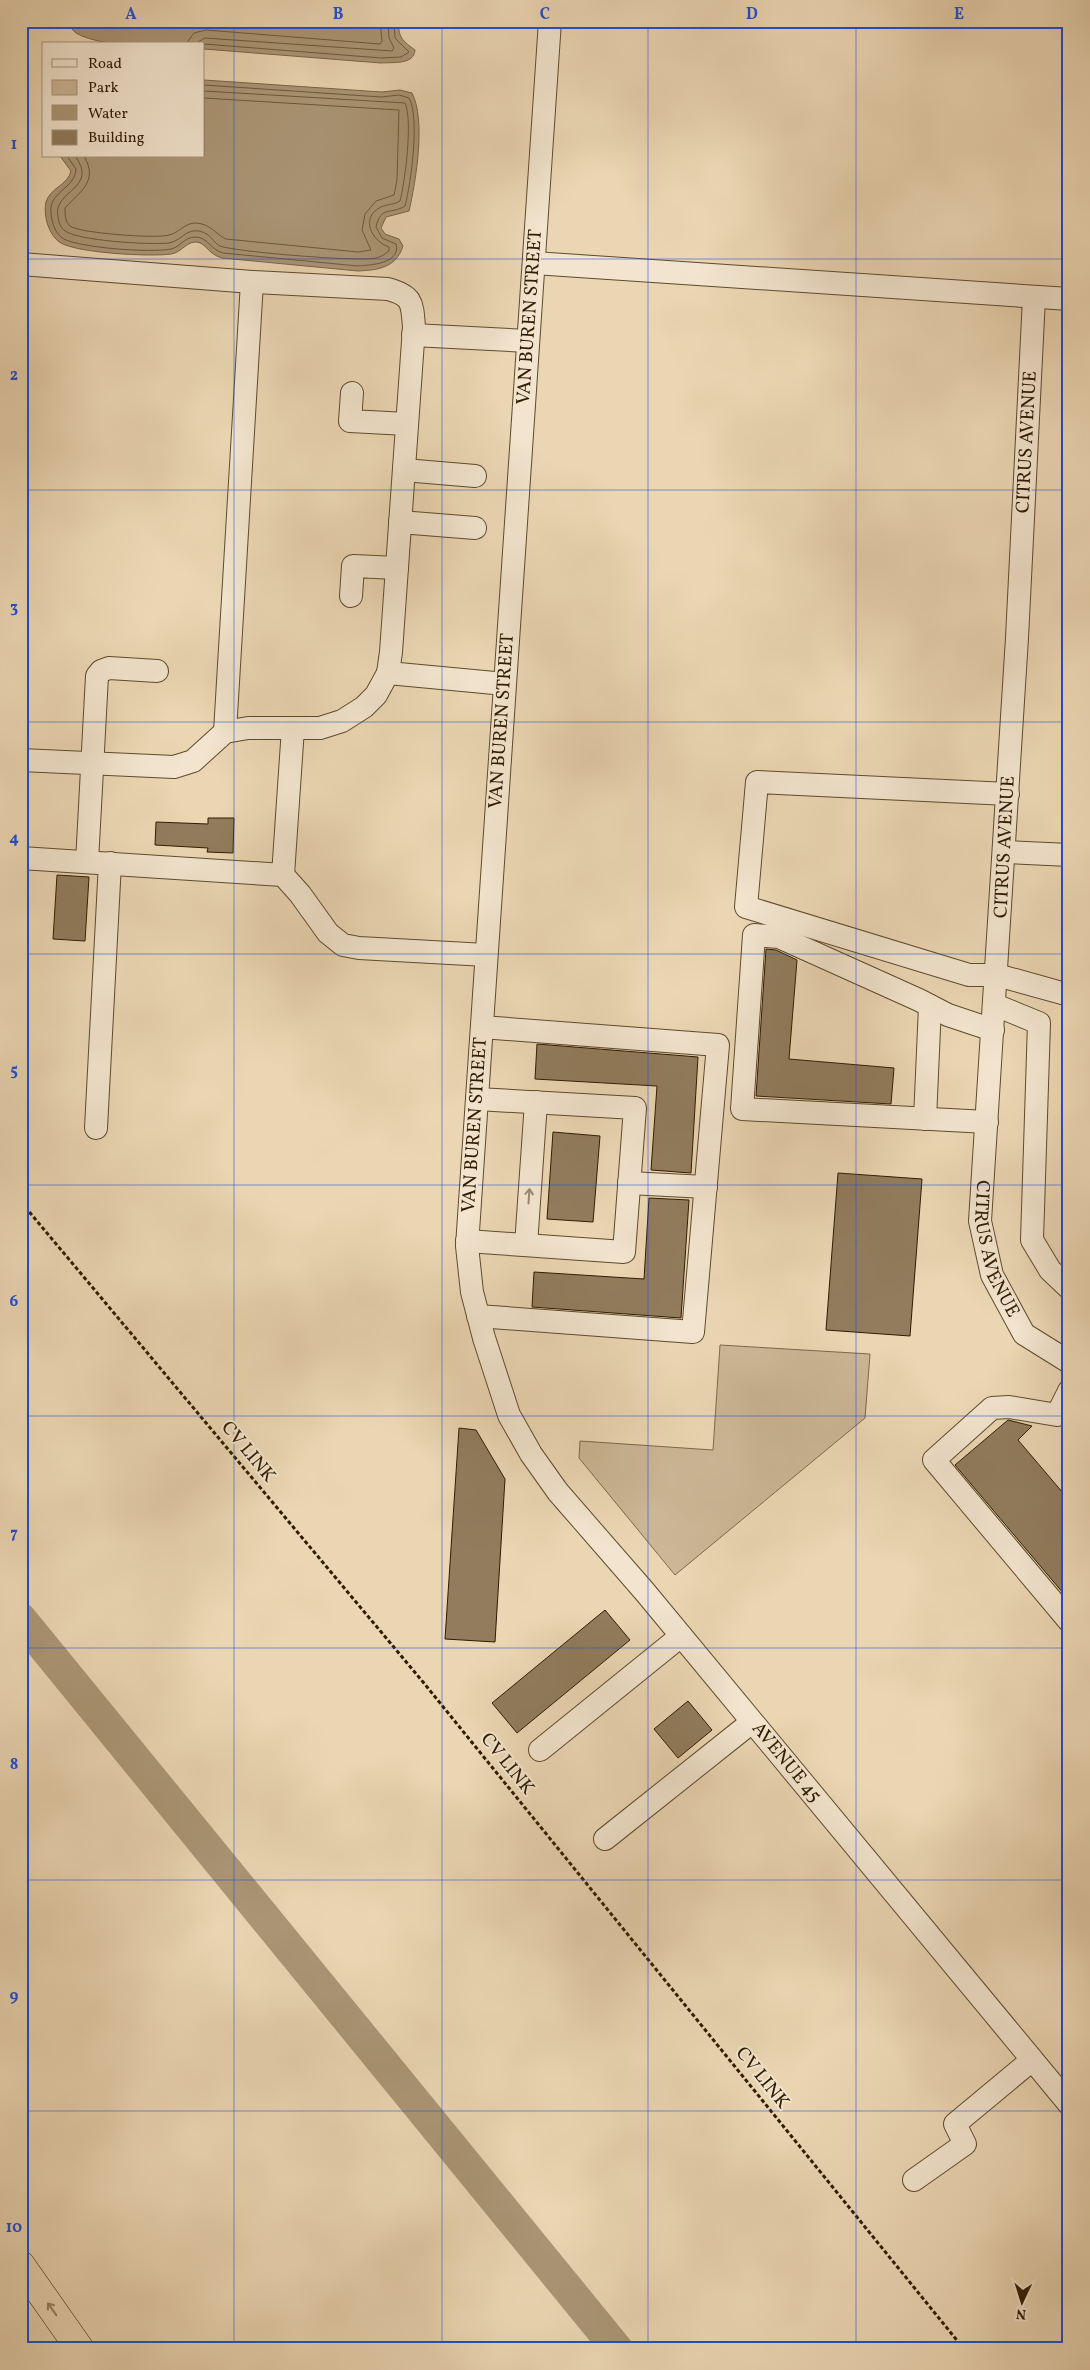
<svg xmlns="http://www.w3.org/2000/svg" width="1090" height="2370" viewBox="0 0 1090 2370" font-family="Vollkorn,serif">
<style>
.green{fill:#cbb695;stroke:#7d684a}
.water{fill:#ab9676;stroke:#796547}
.lines{fill:none;stroke-linecap:round;stroke-linejoin:round}
.shore{stroke:#6d583b;stroke-width:1}
.river{stroke:#ab9676;stroke-width:32}
.building{fill:#917c5d;stroke:#2f1b00}
.minor-casing{stroke:#5e4a2d;stroke-width:24}
.highway-casing{stroke:#2f1b00;stroke-width:29}
.path{stroke:#2f1b00;stroke-width:3;stroke-dasharray:4 2.5;stroke-linecap:butt}
.minor{stroke:#f2e4ce;stroke-width:22}
.highway{stroke:#ebd6b3;stroke-width:28}
.oneway{stroke:#9a8a71}
.oneway2{stroke:#968262}
.grid{fill:none;stroke:#1d4ed8;stroke-width:1;stroke-opacity:0.55}
.labels{text-anchor:middle;dominant-baseline:central;stroke-width:4;stroke-linejoin:round;paint-order:stroke}
.street-label{font-size:19px;fill:#2f1b00;stroke:#f2e4ce}
.neatline{fill:none;stroke:#1d4ed8;stroke-width:2}
.grid-label{font-size:16px;text-anchor:middle;font-weight:bold;fill:#1d4ed8}
</style>
<rect width="100%" height="100%" fill="#ebd6b3"/>
<filter id="stains"><feTurbulence type="fractalNoise" baseFrequency=".004" numOctaves="4"/><feColorMatrix values="0 0 0 0 .2 0 0 0 0 .09 0 0 0 0 .02 0 0 0 .5 -.17"/></filter>
<radialGradient id="worn" r=".72"><stop offset=".6" stop-color="#630" stop-opacity="0"/><stop offset="1" stop-color="#630" stop-opacity=".3"/></radialGradient>
<path class="green" d="M720,1345L870,1354L865,1418L675,1575L579,1458L580,1441L713,1450Z"/>
<path class="water" d="M66,21H400C396,36 404,42 415,50C414,65 393,62 381,63L204,49V44C170,44 105,50 76,33C72,30 69,25 66,21Z
M204,80L382,92L400,90L412,93C426,120 416,181 409,211L386,217L381,228L385,234L399,239L403,246C396,268 378,270 358,271L222,258C207,254 206,241 194,242C186,243 180,253 171,254C150,257 78,253 61,243C49,236 43,216 46,202C50,188 68,185 71,171L60,156H204Z"/>
<g class="lines">
<path class="shore" d="M186,44L194,33L206,30L380,44L382,41L380,21
M194,44L205,38L392,51L394,48L389,38L388,21
M204,44L381,58L401,57L409,52L395,38L394,21
M67,156L76,169C75,189 48,192 51,213C52,223 55,234 64,239C81,248 152,253 171,249C180,247 185,237 195,237C208,237 211,250 223,253L358,266C370,265 401,264 396,244L382,238L376,227C381,205 391,215 405,206C411,183 420,118 409,98L399,95L381,97L204,85
M75,156C100,189 52,190 58,217C59,222 60,227 64,230C75,241 151,245 169,243C181,241 185,229 199,231C212,234 212,242 220,246C236,252 360,262 376,258C381,257 385,254 389,251V247C371,241 360,217 381,207C387,204 394,205 400,201C405,182 413,120 405,103L204,91
M84,156C99,182 80,191 65,208C65,213 65,222 70,226C78,233 157,239 169,235C179,233 184,223 196,223C211,224 215,234 226,239L358,252L371,250L362,230L365,214L376,201L394,195L397,180L399,110L204,98"/>
<path class="river" d="M21,1619L617,2349"/>
</g>
<path class="building" d="M208,818H234L233,853L207,852L208,848L155,845L156,822L208,824Z
M57,875L89,877L85,941L53,939Z
M766,949L776,950L797,960L789,1059L894,1068L891,1104L756,1096Z
M537,1044L698,1057L691,1173L651,1170L657,1086L535,1079Z
M553,1132L600,1136L593,1222L547,1219Z
M838,1173L922,1179L910,1336L826,1330Z
M649,1198L689,1200L681,1318L532,1307L534,1272L644,1279Z
M1008,1420L1032,1426L1018,1440L1069,1500V1600L955,1465Z
M459,1428L476,1430L505,1479L495,1642L445,1639Z
M605,1610L630,1640L517,1733L492,1703Z
M688,1701L712,1730L678,1758L654,1729Z"/>
<g class="lines">
<defs>
<g id="minor">
<path id="s1" d="M550,21L467,1246L472,1292L484,1338L509,1415L531,1454L558,1492L645,1592L1069,2104"/>
<path d="M534,263L1069,299"/>
<path d="M21,264L252,282L388,289C413,296 412,303 414,327L391,652L388,673L376,695L364,707L342,721L320,728H248L225,732L193,761L174,767L21,760"/>
<path id="s2" d="M1034,298L1017,638L980,1221L992,1275L1024,1334L1069,1362"/>
<path d="M413,335L528,341"/>
<path d="M352,393L350,421L407,424"/>
<path d="M404,470L475,476"/>
<path d="M400,522L475,528"/>
<path d="M351,596L353,566L397,568"/>
<path d="M388,673L505,684"/>
<path d="M225,732L252,282"/>
<path d="M1008,794L757,782L746,907L969,975H997L1069,995"/>
<path d="M1005,852L1069,855"/>
<path d="M21,858L283,875L300,894L328,933L343,945L359,948L486,955"/>
<path d="M87,862L97,676L101,671L109,668L157,671"/>
<path d="M283,875L293,728"/>
<path d="M995,1005L1039,1023L1032,1240L1050,1270L1069,1288"/>
<path d="M925,1119L930,1006"/>
<path d="M987,1122L742,1109L754,935L779,937L919,1000L948,1015L993,1030"/>
<path d="M96,1128L110,863"/>
<path d="M629,1183L706,1187"/>
<path d="M467,1241L624,1252L635,1108L477,1099"/>
<path d="M526,1245L536,1102"/>
<path d="M478,1316L693,1332L718,1045L482,1027"/>
<path d="M1069,1391L1057,1415L1009,1407L992,1408L934,1460L1069,1621"/>
<path d="M540,1750L681,1636"/>
<path d="M605,1839L752,1722"/>
<path d="M914,2180L965,2144L955,2124L1032,2060"/>
</g>
<path id="highway" d="M21,2265L80,2349"/>
</defs>
<use href="#minor" class="minor-casing"/>
<use href="#highway" class="highway-casing"/>
<path class="path" d="M21,1202L423,1682L964,2349"/>
<use href="#minor" class="minor"/>
<use href="#highway" class="highway"/>
</g>
<defs><path id="oneway-shaft" d="M-6 0H5M1.5-3L5.5 0L1.5 3" fill="none" stroke-width="1.6" stroke-linecap="round" stroke-linejoin="round" transform="scale(1.25)"/></defs>
<use class="oneway" href="#oneway-shaft" transform="translate(529 1196) rotate(-86)"/>
<use class="oneway2" href="#oneway-shaft" transform="translate(52 2309) rotate(-125)"/>
<path class="grid" d="M234,21V2349M442,21V2349M648,21V2349M856,21V2349M21,259H1069M21,490H1069M21,722H1069M21,954H1069M21,1185H1069M21,1416H1069M21,1648H1069M21,1880H1069M21,2111H1069"/>
<g class="labels">
<g class="street-label">
<text transform="translate(530 317) rotate(-86)">VAN BUREN STREET</text>
<text transform="translate(1027 442) rotate(-87)">CITRUS AVENUE</text>
<text transform="translate(502 721) rotate(-86)">VAN BUREN STREET</text>
<text transform="translate(1005 847) rotate(-87)">CITRUS AVENUE</text>
<text transform="translate(475 1125) rotate(-86)">VAN BUREN STREET</text>
<text stroke="none"><textPath href="#s2" startOffset="955">CITRUS AVENUE</textPath></text>
<text transform="translate(248 1452) rotate(50)">CV LINK</text>
<text stroke="none"><textPath href="#s1" startOffset="1848">AVENUE 45</textPath></text>
<text transform="translate(507 1764) rotate(51)">CV LINK</text>
<text transform="translate(762 2078) rotate(51)">CV LINK</text>
</g>
</g>
<rect width="1090" height="2370" fill="none" stroke="#ebd6b3" stroke-width="55"/>
<rect x="42" y="42" width="162" height="115" fill="#f2e4ce" stroke="#a4947c"/>
<rect x="52" y="59" width="25" height="8" fill="#f2e4ce" stroke="#a4947c"/>
<text x="88" y="68" font-size="15" fill="#2f1b00">Road</text>
<rect x="52" y="80" width="25" height="15" fill="#cbb695" stroke="#a4947c"/>
<text x="88" y="92" font-size="15" fill="#2f1b00">Park</text>
<rect x="52" y="105" width="25" height="15" fill="#ab9676" stroke="#a4947c"/>
<text x="88" y="118" font-size="15" fill="#2f1b00">Water</text>
<rect x="52" y="130" width="25" height="15" fill="#917c5d" stroke="#a4947c"/>
<text x="88" y="142" font-size="15" fill="#2f1b00">Building</text>
<g transform="translate(1022 2302) rotate(184)" stroke="#f2e4ce" stroke-width="4" paint-order="stroke">
<path d="M0-4L9 19L0 12L-9 19Z" fill="#2f1b00"/>
<text y="-8" font-size="14" font-weight="bold" text-anchor="middle" fill="#2f1b00">N</text>
</g>
<rect x="28" y="28" width="1034" height="2314" class="neatline"/>
<g class="grid-label">
<text x="131" y="19">A</text>
<text x="338" y="19">B</text>
<text x="545" y="19">C</text>
<text x="752" y="19">D</text>
<text x="959" y="19">E</text>
<text x="14" y="149">1</text>
<text x="14" y="380">2</text>
<text x="14" y="612">3</text>
<text x="14" y="843">4</text>
<text x="14" y="1075">5</text>
<text x="14" y="1306">6</text>
<text x="14" y="1538">7</text>
<text x="14" y="1769">8</text>
<text x="14" y="2001">9</text>
<text x="14" y="2232">10</text>
</g>
<rect width="100%" height="100%" filter="url(#stains)"/>
<rect width="100%" height="100%" fill="url(#worn)"/>
</svg>
